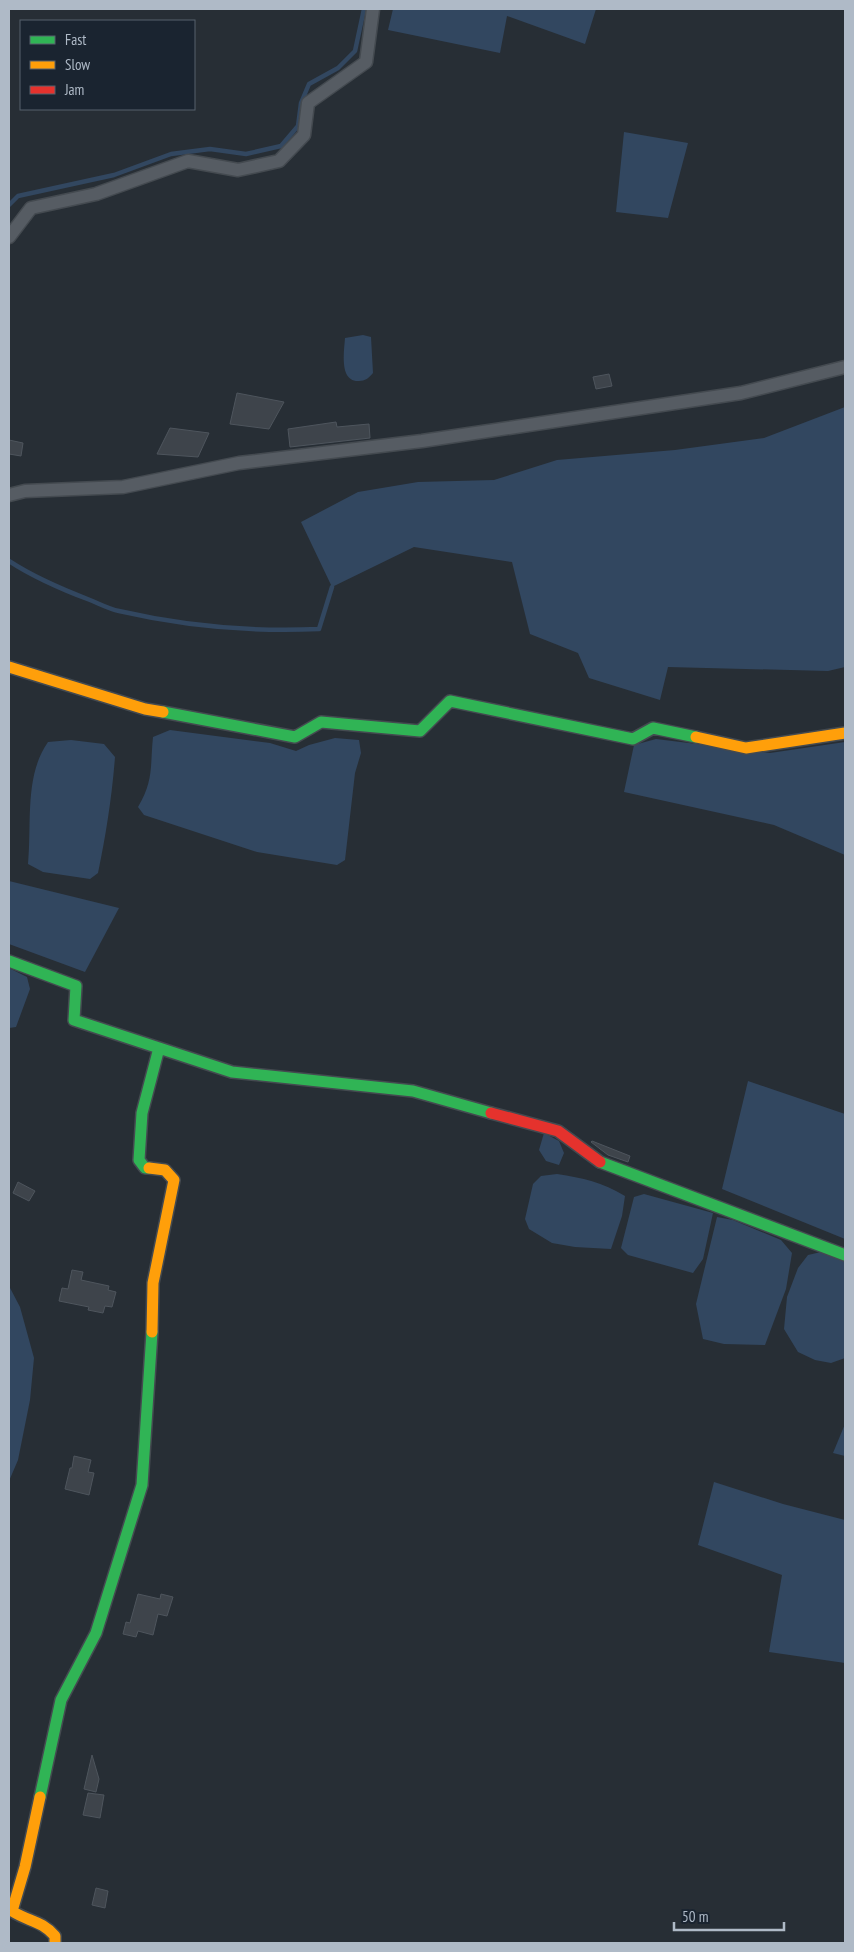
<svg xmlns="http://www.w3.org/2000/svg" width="854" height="1952" viewBox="0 0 854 1952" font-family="'PT Sans Narrow',sans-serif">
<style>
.water{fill:#324760}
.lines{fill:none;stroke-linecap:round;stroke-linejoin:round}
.stream{stroke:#324760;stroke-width:4.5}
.building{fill:#3e444b;stroke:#4e555d}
.street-casing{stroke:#444a50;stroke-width:15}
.fast-casing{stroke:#444a50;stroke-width:14}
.slow-casing{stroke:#444a50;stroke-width:14}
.jam-casing{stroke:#444a50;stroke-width:14}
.street{stroke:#565c63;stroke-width:12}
.fast{stroke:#30b455;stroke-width:11}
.slow{stroke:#ff9f0a;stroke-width:11}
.jam{stroke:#e5322d;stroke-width:11}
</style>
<rect width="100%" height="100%" fill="#272e35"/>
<path class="water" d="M393,9H596L585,44L507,16L500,53L388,30Z
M624,132L688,143L668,218L616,212Z
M363,335L371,337L373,373C369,378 365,381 359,381C339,382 344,352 345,338Z
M845,407V667L828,671L668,667L660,700L589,678L578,653L530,634L512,562L414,547L332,587L301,522L358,492L418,482L494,480L557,460L675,450L764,438Z
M170,730L270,743L296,751L309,745L335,738L359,740L361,753L355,773L345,860L337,865L257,852L144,815L138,807C154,780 150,766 153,737Z
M656,739L770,753L845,742V855L774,825L624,792L634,745Z
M71,740L104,744L115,757C112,796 106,835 98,873L90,879L43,872L28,864C32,824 24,776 48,742Z
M9,881L119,908L85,972L9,944Z
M9,968L27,977L30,989L16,1027L9,1028Z
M748,1081L845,1114V1239L722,1189Z
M544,1133L559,1141L564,1153L559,1165L546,1161L539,1150Z
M557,1174C583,1178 602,1182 625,1196L622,1216L611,1249L575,1247L552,1243L529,1229L525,1219L533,1184L541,1176Z
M644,1194L713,1213L703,1259L693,1273L628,1255L621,1248L634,1197Z
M717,1217L733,1220L781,1240L792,1253L786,1289L765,1345L724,1344L703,1339L696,1304Z
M821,1252L845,1261V1358L831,1363L815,1360L798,1352L784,1329L787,1297L798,1268L808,1255Z
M9,1286L20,1307L34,1358L30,1400L18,1460L9,1481Z
M845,1424V1456L833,1453Z
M714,1482L783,1504L845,1520V1663L769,1652L782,1575L698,1545Z"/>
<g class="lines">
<path class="stream" d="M9,205L18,196L114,175L171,154L210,149L246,154L281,146L298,126L301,103L309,84L338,68L355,51L364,9
M9,561C35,578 61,589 90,600C100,604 109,609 119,611C184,626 253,632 319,629L332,587"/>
</g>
<path class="building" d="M609,374L612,386L596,389L593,377Z
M237,393L284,402L269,429L230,424Z
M336,422L337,427L369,424L370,438L290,447L288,429Z
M170,428L209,433L198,457L157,454Z
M9,440L23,443L21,456L9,454Z
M592,1141L630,1156L628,1162L608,1155L591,1142Z
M18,1182L35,1191L29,1201L13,1193Z
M72,1270L83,1272L81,1280L109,1286L108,1290L116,1292L112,1307L105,1306L103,1313L88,1310L89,1307L59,1301L62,1288L68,1289Z
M74,1456L91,1460L88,1472L94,1473L89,1495L65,1489L70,1468H72Z
M138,1594L160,1599L161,1594L173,1597L167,1616L158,1614L153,1635L138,1631L136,1637L123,1634L126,1622L130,1623Z
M92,1755L99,1779L96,1792L84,1789Z
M88,1793L104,1795L100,1818L83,1815Z
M96,1888L108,1891L105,1908L92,1905Z"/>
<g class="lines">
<defs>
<path id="street" d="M9,237L31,208L96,194L188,161L238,170L279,161L304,135L308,103L366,62L373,9
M9,495L25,491L123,487L239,463L422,441L741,393L845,367"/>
<path id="fast" d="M163,712L295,737L321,722L420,731L450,701L633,739L653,728L696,737
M9,961L76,986L74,1020L232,1072L413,1091L491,1113
M600,1162L845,1255
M149,1168H145L139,1160L142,1113L159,1048
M40,1797L61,1700L96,1633L142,1485L152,1332"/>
<path id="slow" d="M9,667L145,709L163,712
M696,737L746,748L845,733
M149,1168L165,1170L174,1180L153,1283L152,1332
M40,1797L25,1867L12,1911C29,1922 41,1920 55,1936V1943"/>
<path id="jam" d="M491,1113L558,1131L600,1162"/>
</defs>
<use href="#street" class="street-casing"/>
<use href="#fast" class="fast-casing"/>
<use href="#slow" class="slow-casing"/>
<use href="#jam" class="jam-casing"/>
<use href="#street" class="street"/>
<use href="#fast" class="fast"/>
<use href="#slow" class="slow"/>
<use href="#jam" class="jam"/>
</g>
<rect width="854" height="1952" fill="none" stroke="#afbac7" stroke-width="20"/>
<rect x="20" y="20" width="175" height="90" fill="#1a2430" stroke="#56606c"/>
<rect x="30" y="36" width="25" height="8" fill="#30b455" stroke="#56606c"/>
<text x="65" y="45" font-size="15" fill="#afbac7">Fast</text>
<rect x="30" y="61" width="25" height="8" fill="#ff9f0a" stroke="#56606c"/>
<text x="65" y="70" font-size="15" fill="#afbac7">Slow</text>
<rect x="30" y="86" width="25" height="8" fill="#e5322d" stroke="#56606c"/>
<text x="65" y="95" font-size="15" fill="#afbac7">Jam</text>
<path d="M674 1922v8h110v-8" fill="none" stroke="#afbac7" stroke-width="2.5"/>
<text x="682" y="1922" font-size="15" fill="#afbac7" stroke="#1a2430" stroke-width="4" paint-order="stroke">50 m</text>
</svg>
